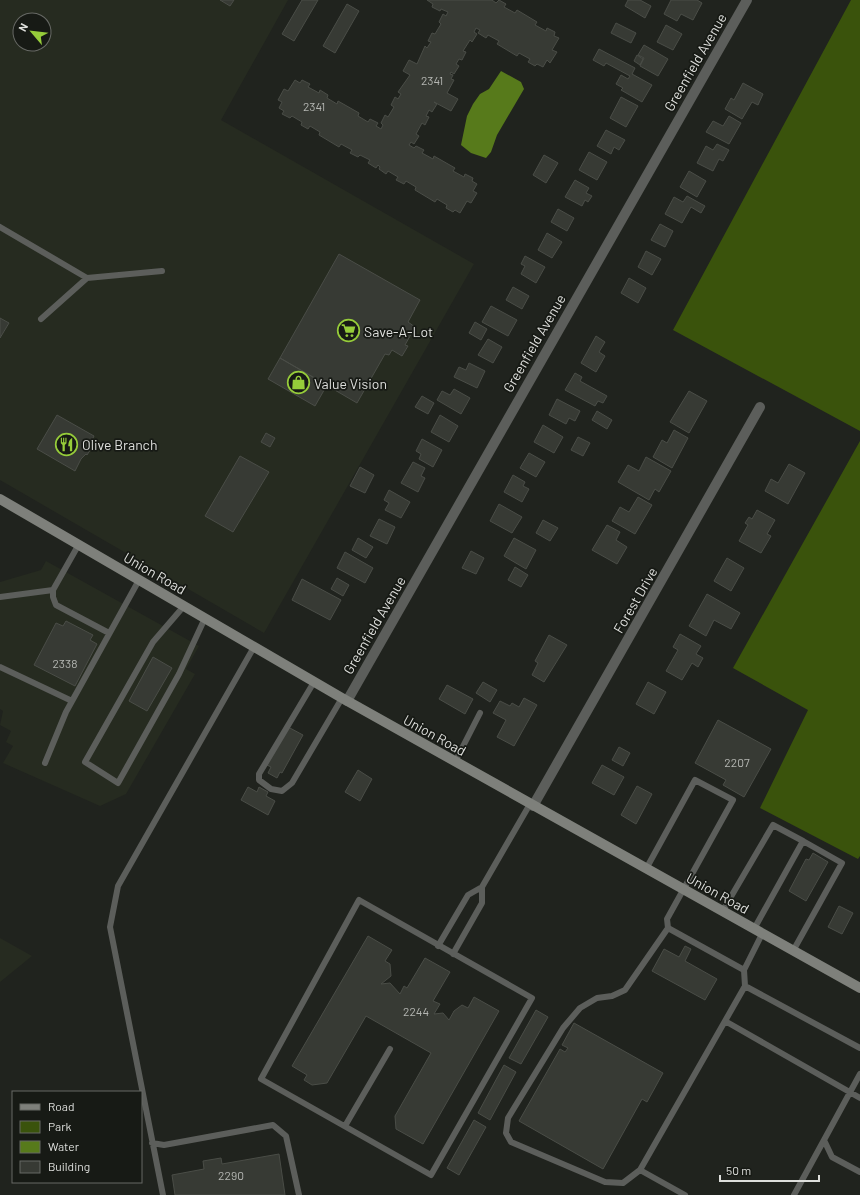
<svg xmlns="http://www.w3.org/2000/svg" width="860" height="1195" viewBox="0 0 860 1195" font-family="Barlow,sans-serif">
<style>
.built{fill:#262b20;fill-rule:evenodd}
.green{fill:#3a530c}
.water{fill:#577a1b}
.building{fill:#373a34;stroke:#4a4d47}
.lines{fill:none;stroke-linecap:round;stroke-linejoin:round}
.lane{stroke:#5c5e5b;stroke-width:6}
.street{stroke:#5c5e5b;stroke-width:10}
.secondary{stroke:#7e807b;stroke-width:10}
.labels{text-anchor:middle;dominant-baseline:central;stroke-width:3.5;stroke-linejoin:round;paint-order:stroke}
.number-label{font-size:12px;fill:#b4b6b2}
.street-label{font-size:14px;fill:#dedfdc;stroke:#171a15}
.poi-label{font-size:14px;fill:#dedfdc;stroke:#171a15;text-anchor:start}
</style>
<rect width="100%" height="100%" fill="#20231e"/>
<path class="built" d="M0,0H288L221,120L474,264L264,633L0,480ZM20,20H44V44H20Z
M46,561L199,646L186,669L195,674L126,794L100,806L3,763L13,746L6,742L11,731L0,725L3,711L0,709V582L41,570Z
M0,938L32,956L0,982Z"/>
<path class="green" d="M851,0H860V431L673,330Z
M860,441V856L858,859L760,808L808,710L733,668Z"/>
<path class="water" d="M501,71L521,82L524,89L497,135L491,152L486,158L471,153L461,145L467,116L473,104L480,94L489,89Z"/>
<path class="building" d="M220,0H234L230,6Z
M302,0H318L294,41L282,34Z
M427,0H492L496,3L499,0L506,4L504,7L515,13L517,10L537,22L535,25L546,31L547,28L555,32L554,36L559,38L552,50L557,52L550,63L547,60L543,67L537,64L535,66L528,62L530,59L519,53L517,56L497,44L499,41L488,35L486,38L478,33L480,30L476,28L474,32L477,34L472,42L470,40L463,51L466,52L462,60L459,59L456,64L459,66L454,74L451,72L450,74L453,75L451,79L454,80L447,93L458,99L451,111L434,102L437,104L432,112L429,110L426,116L429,117L425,125L422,123L416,134L419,136L414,144L411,142L409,145L414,148L416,146L424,150L422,153L433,159L434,156L455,168L453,171L464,177L465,174L473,178L472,181L477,184L473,191L477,193L471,203L467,201L460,213L455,210L453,212L446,208L447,205L437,199L435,202L415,190L416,187L406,181L404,184L396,180L398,177L388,171L386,174L379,169L380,167L378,165L376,168L368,163L370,160L360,155L358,157L350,153L352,150L341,144L339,147L319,135L320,132L310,126L308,129L301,125L302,122L292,116L290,118L282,114L284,111L279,108L282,102L278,100L284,89L288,91L295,80L300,83L302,80L310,84L308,87L319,93L320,90L328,95L327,98L337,104L338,101L359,113L358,116L368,122L370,119L378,123L376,126L381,129L383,125L381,123L385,115L388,117L394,107L391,105L395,97L398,99L401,94L398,92L410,75L403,71L409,60L417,64L425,46L427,48L431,42L428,41L432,33L435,34L441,24L439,22L443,14L446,16L448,12L441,9L440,11L432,7L433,4Z
M628,0H640L651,6L645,18L625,6Z
M671,0H697L702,3L693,20L681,14L677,21L664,14Z
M347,4L359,11L335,53L323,46Z
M616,23L636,33L631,43L611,33Z
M666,25L682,34L673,50L657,42Z
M644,45L668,59L658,76L640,66L644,58L638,55Z
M599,49L635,68L632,74L652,85L642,102L621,90L623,88L616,84L621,75L628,79L630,76L606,63L604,66L593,60Z
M637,55L643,59L640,65L634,61Z
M743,83L763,94L758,105L752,102L742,119L725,109L731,98L734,100Z
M621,97L638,106L626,127L610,118Z
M729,116L741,123L729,144L706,132L713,121L723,126Z
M606,130L625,140L619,150L614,147L611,154L597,146Z
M717,144L729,150L723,161L719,159L713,171L697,163L706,146L713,150Z
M589,152L607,162L597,180L579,170Z
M544,155L558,163L546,183L533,175Z
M689,171L706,181L697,197L680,187Z
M575,180L589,188L586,193L592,196L588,202L585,200L582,206L565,197Z
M687,196L705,206L701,213L691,207L682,223L665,214L674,197L683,202Z
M558,209L574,218L567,231L551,222Z
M660,224L673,231L665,247L651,240Z
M547,233L562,242L552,258L538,250Z
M646,251L661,259L652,275L638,267Z
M339,254L420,300L408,322L415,327L405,345L408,346L402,356L392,350L389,355L385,354L357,403L280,358Z
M525,256L545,267L536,283L521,274L525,266L521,264Z
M629,278L646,288L638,303L621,293Z
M513,287L529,296L522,309L506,300Z
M491,306L517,320L508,336L482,322Z
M0,318L9,323L0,338Z
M475,322L487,329L481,340L469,333Z
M596,336L605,342L599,352L605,356L596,372L581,363Z
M488,339L502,347L493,363L478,355Z
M280,358L327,385L315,406L268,379Z
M469,363L485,371L477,388L454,377L459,367L466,370Z
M575,373L582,377L580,381L607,396L603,403L598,401L595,406L565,390Z
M454,389L470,398L461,414L437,400L442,391L450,395Z
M689,391L707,401L689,433L670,422Z
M422,396L434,403L428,414L415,407Z
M557,399L580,411L575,421L569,418L566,424L549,415Z
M597,411L612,420L607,429L592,420Z
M57,415L94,436L92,440L96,441L87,455L86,454L81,459L75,471L37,449Z
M440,415L458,426L449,442L431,432Z
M543,425L563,437L554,453L534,442Z
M674,430L688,438L672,468L653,457L662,440L667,443Z
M266,433L275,438L270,447L261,442Z
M578,437L590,443L583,456L571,450Z
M422,439L442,450L433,467L419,459L421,454L416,451Z
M529,453L545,462L536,477L520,468Z
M240,456L269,472L233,532L205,516Z
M646,457L671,471L659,492L655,489L649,500L618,482L628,465L639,471Z
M413,462L425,468L421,476L425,478L418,492L401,483Z
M789,464L805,473L788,504L765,491L771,479L778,483Z
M360,467L374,475L365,493L350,486Z
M513,475L525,482L523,486L529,489L522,502L504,492Z
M389,490L410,502L401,518L385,510L389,503L384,500Z
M638,497L652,505L635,534L612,521L620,507L629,512Z
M499,504L522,517L512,533L490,521Z
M757,510L775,520L767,534L771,536L761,553L739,541L748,525L745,523L749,517L752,519Z
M379,519L395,527L387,544L370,536Z
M543,520L558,528L550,541L536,533Z
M607,525L620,532L616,540L627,547L617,564L592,550Z
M358,538L373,547L366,558L352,550Z
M514,538L536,550L526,569L504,556Z
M471,551L484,558L476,574L462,568Z
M345,552L373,568L365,583L337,568Z
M727,558L744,568L731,591L714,581Z
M515,567L528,575L521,587L508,580Z
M337,578L349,585L343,596L331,589Z
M302,579L341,600L330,620L292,600Z
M707,594L740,613L731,629L714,620L706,636L689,626Z
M66,621L93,635L90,640L97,644L75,686L34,665L56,623L63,626Z
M680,634L701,646L696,654L703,658L698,667L692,663L682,680L666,671L678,650L673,647Z
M549,635L567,645L544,682L532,675L538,663L535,661Z
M153,657L172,668L147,711L129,701Z
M483,682L497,690L490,702L476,693Z
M648,682L666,692L654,714L636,704Z
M447,685L473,699L465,714L439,699Z
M524,698L537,705L514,746L497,737L506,720L493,713L500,701L510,706L512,703L519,707Z
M718,720L771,749L744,797L723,785L726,780L695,763Z
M288,727L303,735L282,773L280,772L277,778L268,773L271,767L267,765Z
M619,747L630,753L623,766L612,760Z
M602,765L624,777L614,795L592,783Z
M358,770L372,779L360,801L345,792Z
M637,786L652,794L636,824L621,815Z
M248,787L257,792L259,787L268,792L266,796L275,801L268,815L241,800Z
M813,853L828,862L806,901L789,891L806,859L809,860Z
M839,906L853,913L842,934L828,927Z
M368,936L392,950L385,961L390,964L391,976L381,984L390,983L400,994L404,986L407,988L425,958L450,972L433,1001L440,1004L434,1014L443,1013L449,1020L454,1011L462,1005L468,1008L474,997L499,1011L423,1144L396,1129L395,1116L431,1053L366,1016L327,1083L312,1085L304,1080L307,1075L292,1066Z
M685,946L691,949L685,961L717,979L705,1000L652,971L664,949L679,957Z
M536,1010L548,1017L521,1064L509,1058Z
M574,1023L663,1073L647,1102L642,1099L603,1169L519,1121L560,1049L565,1052L568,1048L562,1045Z
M504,1065L516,1072L490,1120L478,1113Z
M474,1120L486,1127L459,1175L447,1168Z
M279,1154L285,1195H175L172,1175L204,1169L203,1161L221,1158L222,1164Z"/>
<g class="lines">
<path class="lane" d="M0,227L87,278L162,271
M41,319L87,278
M79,544L53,590V597L56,605L109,633
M0,597L53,590
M184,606L153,642L85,762L118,783L179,674L205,618
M0,667L72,701
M314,682L259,774V780L271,789L282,791L292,783L342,698
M455,762L480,713
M45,763L66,712L139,580
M646,869L695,780L733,800L667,919L668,928L744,970L762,934
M359,900L532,998L431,1175L261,1079Z
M722,912L773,825L803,841
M668,928L625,990L612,996L597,998L580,1008L563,1028L508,1118L506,1133L511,1142L605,1182L623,1183L640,1170L685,1195
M754,929L803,841L842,863L793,951
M438,946L468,895L482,887L530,804
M453,954L482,903V887
M744,970L745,986L860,1048
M725,1021L860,1098
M860,1074L824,1140L832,1157L860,1172
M345,1126L390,1049
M152,1143L164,1145L273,1125L286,1136L299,1195
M640,1170L745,986
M163,1195L110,927L118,886L254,647
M794,1195L824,1140"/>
<path class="street" d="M347,701L747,0
M533,806L760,407"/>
<path class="secondary" d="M0,499L342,698L860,988"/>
</g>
<defs>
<symbol id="supermarket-ring" viewBox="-11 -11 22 22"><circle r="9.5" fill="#171a15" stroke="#96cc3a" stroke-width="1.5"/><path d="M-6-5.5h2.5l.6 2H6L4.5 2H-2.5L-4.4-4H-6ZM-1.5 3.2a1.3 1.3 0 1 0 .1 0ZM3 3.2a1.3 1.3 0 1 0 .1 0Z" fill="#96cc3a"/></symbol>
<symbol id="shop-ring" viewBox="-11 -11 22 22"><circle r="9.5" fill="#171a15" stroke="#96cc3a" stroke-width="1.5"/><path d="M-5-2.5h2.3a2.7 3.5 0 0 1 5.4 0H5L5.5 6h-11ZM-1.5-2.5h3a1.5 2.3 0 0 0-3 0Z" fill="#96cc3a"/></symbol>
<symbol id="restaurant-ring" viewBox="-11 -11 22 22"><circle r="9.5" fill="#171a15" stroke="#96cc3a" stroke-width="1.5"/><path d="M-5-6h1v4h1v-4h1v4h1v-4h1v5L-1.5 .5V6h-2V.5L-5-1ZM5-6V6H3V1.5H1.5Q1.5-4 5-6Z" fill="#96cc3a"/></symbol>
</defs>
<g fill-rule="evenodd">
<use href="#supermarket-ring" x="336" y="318" width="25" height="25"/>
<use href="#shop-ring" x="286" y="370" width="25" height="25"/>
<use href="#restaurant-ring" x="54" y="432" width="25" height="25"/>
</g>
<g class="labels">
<g class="number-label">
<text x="432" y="80">2341</text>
<text x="314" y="106">2341</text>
<text x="65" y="663">2338</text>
<text x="737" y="762">2207</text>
<text x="416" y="1011">2244</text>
<text x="231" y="1175">2290</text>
</g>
<g class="street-label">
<text transform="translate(695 62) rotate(-60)">Greenfield Avenue</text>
<text transform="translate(534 343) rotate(-60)">Greenfield Avenue</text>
<text transform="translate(155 573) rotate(30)">Union Road</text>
<text transform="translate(635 600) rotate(-60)">Forest Drive</text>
<text transform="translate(374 625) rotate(-60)">Greenfield Avenue</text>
<text transform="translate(435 735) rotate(29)">Union Road</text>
<text transform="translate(718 893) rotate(29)">Union Road</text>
</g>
<g class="poi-label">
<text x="364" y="331">Save-A-Lot</text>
<text x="314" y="383">Value Vision</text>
<text x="82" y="444">Olive Branch</text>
</g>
</g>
<rect x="12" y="1091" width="130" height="92" fill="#171a15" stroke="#676965"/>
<rect x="20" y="1104" width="20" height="6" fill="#7e807b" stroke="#676965"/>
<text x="48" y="1111" font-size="12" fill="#dedfdc">Road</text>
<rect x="20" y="1121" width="20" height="12" fill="#3a530c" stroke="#676965"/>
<text x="48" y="1131" font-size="12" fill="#dedfdc">Park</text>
<rect x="20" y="1141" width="20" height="12" fill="#577a1b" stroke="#676965"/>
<text x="48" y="1151" font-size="12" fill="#dedfdc">Water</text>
<rect x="20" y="1161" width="20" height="12" fill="#373a34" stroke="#676965"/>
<text x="48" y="1171" font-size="12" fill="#dedfdc">Building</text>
<g transform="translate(32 32) rotate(298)"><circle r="19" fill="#171a15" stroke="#676965"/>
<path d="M0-3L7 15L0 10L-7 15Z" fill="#96cc3a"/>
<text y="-6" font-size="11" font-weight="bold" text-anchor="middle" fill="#dedfdc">N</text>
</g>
<path d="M720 1175v6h99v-6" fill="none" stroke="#dedfdc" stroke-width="2"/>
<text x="726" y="1175" font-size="12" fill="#dedfdc" stroke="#171a15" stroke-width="3" paint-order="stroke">50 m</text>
</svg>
